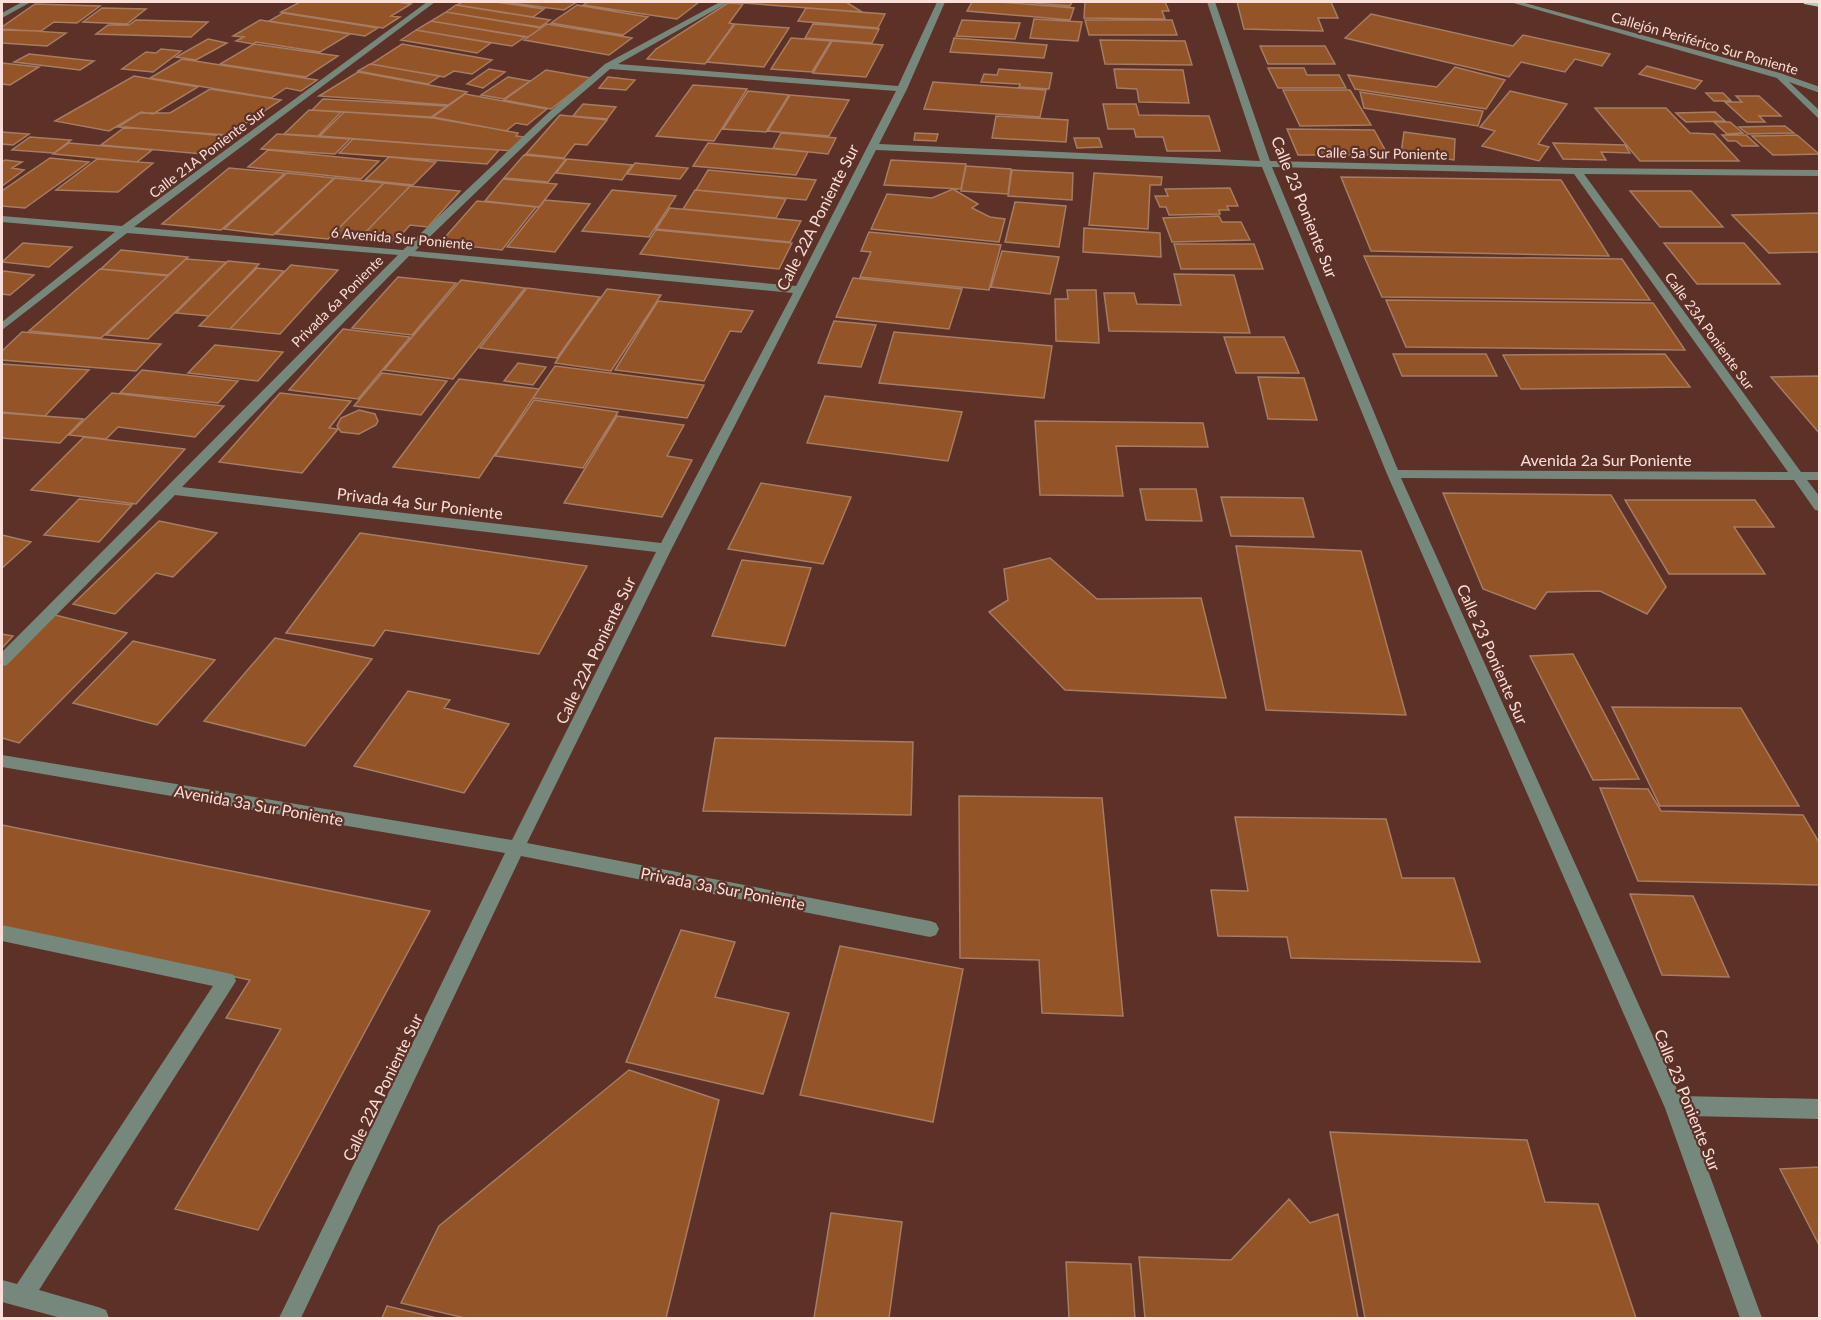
<svg xmlns="http://www.w3.org/2000/svg" width="1821" height="1320" viewBox="0 0 1821 1320" font-family="Lato,sans-serif">
<style>
.building{fill:#935428;stroke:#a67c62;stroke-width:1.5}
.lines{fill:none;stroke-linecap:round;stroke-linejoin:round}
.minor{fill:#76887b;fill-rule:evenodd}
.major{fill:#acd1b5;fill-rule:evenodd}
.labels{text-anchor:middle;dominant-baseline:central;stroke-width:4.5;stroke-linejoin:round;paint-order:stroke}
.far-street-label{font-size:14px;fill:#faded7;stroke:#5c3128}
.street-label{font-size:16px;fill:#faded7;stroke:#5c3128}
</style>
<rect width="100%" height="100%" fill="#5c3128"/>
<path class="building" d="M300,2H397L411,4L391,16L400,17L383,28L281,12Z
M462,2H496L544,9L533,17L457,5Z
M505,2H577L564,10Z
M588,2H699L677,19L583,5Z
M730,2H846L862,12Z
M972,2H1000L1074,8L1070,20L967,11Z
M1022,2H1072L1070,6Z
M1085,2H1165L1169,11H1162L1165,19L1084,18Z
M1237,2H1331L1338,18H1318L1323,31L1244,29Z
M728,3L743,4L729,23L734,24L705,64L647,59L656,49Z
M35,4L100,6L77,23L54,22L41,31L2,30V27Z
M456,5L550,20L540,27L446,12Z
M577,5L648,17L623,35L551,23Z
M102,8L146,9L127,24L83,22Z
M806,8L885,14L878,28L798,21Z
M446,12L541,28L528,37L431,21Z
M283,13L378,28L365,36L269,21Z
M1371,14L1513,46L1523,35L1610,54L1602,66L1575,59L1565,72L1521,62L1509,77L1345,38Z
M1034,19L1082,22L1078,41L1030,38Z
M136,20L208,22L191,37L96,34L108,25H129Z
M260,20L350,34L320,52L256,42L253,44L236,41L244,37L233,36Z
M962,20L1020,23L1015,39L956,36Z
M1085,20H1172L1177,35H1089Z
M431,21L525,37L512,46L416,30Z
M547,24L632,38L609,55L524,40Z
M735,24L789,28L764,67L707,62Z
M813,24L879,29L872,43L805,38Z
M2,29L66,33L47,46L2,43Z
M416,30L491,43L477,53L401,40Z
M791,38L831,41L812,72L771,69Z
M954,38L1047,45L1044,58L950,52Z
M208,39L227,43L196,60L176,57Z
M1100,40L1185,41L1192,65L1105,64Z
M832,41L883,45L866,77L813,73Z
M254,44L338,56L306,77L220,64Z
M402,44L492,60L472,74L454,71L444,77L371,64Z
M1260,46H1325L1335,64H1268Z
M161,49L181,51L153,72L122,69L146,52L156,53Z
M29,54L94,61L80,70L14,62Z
M182,59L317,80L301,91L286,88L271,98L150,78Z
M2,63L39,67L10,85L2,84Z
M370,64L440,76L428,84L358,71Z
M1647,66L1702,81L1695,89L1639,74Z
M1455,67L1505,80L1486,109L1355,89L1348,75L1437,87Z
M1268,68H1304L1307,75H1339L1346,88H1278Z
M489,69L505,72L483,88L467,84Z
M999,69L1052,73L1049,89L1019,87L1020,84L981,82L984,74L997,75Z
M1114,69L1183,70L1189,103L1139,102L1137,89L1117,88Z
M546,70L591,78L551,109L504,100Z
M358,72L467,92L448,105L319,96Z
M134,76L198,87L153,114L141,112L109,131L55,121Z
M508,77L530,81L504,99L481,95Z
M608,77L635,80L626,90L599,88Z
M933,82L1046,90L1040,117L924,109Z
M693,85L747,89L714,141L656,136Z
M210,89L281,100L228,135L118,127L140,113H170Z
M1283,90H1350L1371,125L1300,126Z
M748,91L789,95L766,132L723,129Z
M1510,91L1567,104L1538,144L1549,147L1539,161L1482,146L1495,131L1480,127Z
M1360,92L1483,111L1478,126L1364,108Z
M1706,93H1723L1731,101H1714Z
M465,94L547,109L527,125L516,123L506,131L433,117Z
M790,95L849,100L829,136L768,131Z
M1736,96H1759L1781,116H1759L1765,122H1747L1725,102H1742Z
M323,99L447,106L431,117L312,110Z
M583,104L616,107L607,119L573,116Z
M1103,104H1136L1139,115L1209,116L1220,151H1167L1163,137H1136L1134,129H1108Z
M1595,108H1666L1690,133L1714,134L1739,161H1640Z
M309,110L341,112L318,136L284,134Z
M344,112L433,118L518,133L516,136L525,137L514,151L320,136Z
M1715,112L1725,121L1686,122L1676,113Z
M560,115L607,120L587,145L575,144L564,158L526,154Z
M996,116L1068,120L1066,142L992,138Z
M1714,122H1730L1743,133L1727,134Z
M1785,126L1794,133L1748,134L1739,127Z
M125,127L225,136L203,154L101,145Z
M1287,129L1374,130L1388,155H1298Z
M2,132L29,134L13,145L2,144Z
M1404,132L1455,139L1454,160L1401,153Z
M781,133L836,138L828,154L773,148Z
M915,133L938,134L936,141L914,140Z
M277,134L350,139L335,154L261,149Z
M1722,135H1746L1758,146H1742L1736,141H1728Z
M1797,135L1819,154L1773,155L1752,136Z
M30,137L71,140L54,153L12,150Z
M1074,138H1099L1102,147L1077,148Z
M353,139L499,150L487,164L339,153Z
M69,143L152,150L137,162L53,154Z
M708,143L808,152L796,175L693,166Z
M1553,143L1625,145L1630,153L1601,152L1606,160L1563,159Z
M268,150L379,161L361,179L248,167Z
M524,155L566,159L548,182L504,178Z
M389,157L436,162L413,185L365,180Z
M50,158L89,162L25,208L2,206V191Z
M97,159L153,163L118,192L56,190Z
M567,159L632,165L622,180L556,173Z
M5,160L22,162L12,168L24,170L2,186V162Z
M891,160L966,164L961,189L884,185Z
M635,163L688,168L680,179L627,174Z
M966,166L1011,169L1008,194L961,191Z
M229,168L285,173L221,230L162,224Z
M708,170L816,180L806,200L696,190Z
M1012,170L1073,173L1072,200L1008,196Z
M287,173L334,178L273,235L224,229Z
M1094,173L1162,177L1161,185H1150L1148,229L1089,225Z
M1341,177L1561,180L1609,256L1371,251Z
M335,178L384,183L328,239L276,234Z
M503,179L557,184L539,207L485,201Z
M384,183L410,186L358,240L330,237Z
M410,186L460,191L428,227L410,225L396,241L361,237Z
M1230,188L1238,206H1227L1229,210H1219L1220,214L1169,215L1166,207H1160L1155,196H1168L1165,189Z
M953,189L978,204L972,208L990,217L1005,219L999,242L871,229L887,194L932,198Z
M612,190L676,196L649,237L582,231Z
M695,190L786,199L776,218L683,209Z
M1630,191H1691L1723,227H1660Z
M545,200L590,204L555,252L507,247Z
M477,201L536,207L502,250L440,243Z
M1015,202L1066,206L1059,247L1005,242Z
M670,208L801,221L790,242L656,229Z
M1820,213V252L1769,253L1732,215Z
M1219,216L1222,222H1241L1250,240L1172,242L1163,218Z
M1084,228L1160,233L1161,257L1083,252Z
M656,230L792,243L779,269L640,254Z
M869,232L1001,245L989,290L860,277L871,252L861,251Z
M23,243L72,247L49,267L2,262Z
M1664,243H1744L1780,284H1697Z
M1174,244H1254L1263,269H1181Z
M121,250L188,257L168,275L101,269Z
M1002,251L1059,257L1050,294L991,287Z
M1364,256L1622,259L1650,300L1382,297Z
M186,259L226,262L148,339L106,335Z
M228,261L259,264L209,316L176,313Z
M291,265L338,270L280,334L230,329Z
M257,268L284,271L230,329L199,326Z
M100,269L168,276L101,338L29,331Z
M4,271L34,275L10,295L2,294V273Z
M1174,274L1234,275L1250,333L1109,331L1104,293H1134L1137,304L1181,305Z
M398,277L456,283L412,335L352,328Z
M853,278L962,289L949,329L836,317Z
M461,280L525,288L453,379L384,370Z
M527,288L600,297L557,358L480,348Z
M607,289L661,295L611,371L555,363Z
M1067,290H1096L1099,343L1056,341L1055,299H1068Z
M1386,300L1653,303L1685,350L1406,347Z
M658,301L753,311L741,332L730,331L704,381L615,370Z
M834,321L876,325L861,367L818,363Z
M343,329L410,337L358,399L289,390Z
M22,332L161,344L136,371L2,360V351Z
M894,332L1052,346L1044,398L879,383Z
M1224,337H1284L1299,373H1236Z
M215,345L283,352L258,381L188,373Z
M1393,354H1486L1497,376H1402Z
M1665,354L1690,387L1521,389L1503,355Z
M518,363L546,367L533,385L504,381Z
M2,364L89,370L45,416L2,412Z
M555,366L704,385L687,418L533,398Z
M142,370L238,381L218,403L120,393Z
M382,373L447,381L421,415L354,406Z
M1820,376V434L1771,377Z
M1258,377L1304,378L1317,420L1268,419Z
M459,379L539,389L479,478L393,467Z
M112,393L224,406L195,437L118,427L106,439L69,435Z
M280,393L351,401L329,428L338,429L302,473L219,462Z
M825,396L962,412L948,461L807,443Z
M534,400L618,412L583,468L495,456Z
M359,410L375,414L378,421L376,425L359,434L341,432L337,426L341,418Z
M2,413L83,419L60,443L2,438Z
M617,416L684,425L667,456L692,460L662,517L564,503Z
M1035,421L1203,423L1208,447L1116,446L1123,496L1040,495Z
M84,437L185,449L136,504L31,490Z
M761,483L851,497L823,564L728,549Z
M1140,489H1196L1202,521L1146,520Z
M1443,493L1611,495L1666,587L1647,614L1600,591L1547,592L1535,609L1483,589Z
M1221,497L1303,498L1314,537L1231,536Z
M79,499L132,505L99,542L44,535Z
M1625,500H1755L1774,527H1734L1765,574H1669Z
M159,521L217,533L173,577L156,573L115,614L73,604Z
M360,533L587,566L539,654L385,630L374,646L286,633Z
M2,535L31,542L2,568Z
M1236,546L1361,551L1406,715L1266,710Z
M1050,558L1097,599L1201,598L1226,698L1065,690L989,612L1008,600L1004,569Z
M742,560L811,568L785,646L712,636Z
M55,615L127,633L19,743L2,738V666Z
M2,634L13,636L2,648Z
M275,638L372,659L305,746L204,721Z
M133,641L215,660L157,725L73,703Z
M1573,654L1639,779L1593,780L1530,656Z
M408,691L450,700L444,708L509,724L464,793L354,766Z
M1612,707L1741,708L1799,806H1660Z
M715,738L913,742L911,815L703,811Z
M1600,788L1648,789L1661,811L1803,815L1820,844V885L1638,881Z
M959,796L1102,798L1123,1016L1042,1013L1039,960L960,958Z
M1235,817L1386,819L1402,878H1454L1480,962L1291,958L1287,937L1218,936L1211,890L1248,891Z
M2,825L430,911L258,1230L175,1209L281,1029L226,1018L250,980L2,928Z
M1630,894L1693,896L1729,977L1662,975Z
M681,930L735,942L715,997L789,1013L763,1094L626,1062Z
M840,946L963,969L933,1122L800,1095Z
M629,1070L719,1100L666,1318H465L401,1303L439,1226Z
M1330,1132L1527,1140L1545,1202L1598,1204L1636,1318H1365Z
M1820,1167V1247L1780,1169Z
M1289,1199L1310,1223L1338,1214L1358,1318H1145L1139,1257L1231,1260Z
M831,1213L902,1222L889,1318H814Z
M1066,1262L1131,1264L1135,1318H1069Z
M387,1306L437,1318H382Z"/>
<g class="lines">
<path class="minor" d="M22,2H31L2,18V13Z
M427,2H435L134,227L403,250L547,114L605,64L720,2H729L618,64L898,86L937,2H945L907,89L879,144L1260,161L1207,2H1215L1270,161L1577,168L1820,170V176L1584,174L1801,472H1820V480H1807L1820,497V511L1815,510L1794,480L1401,478L1680,1096L1820,1099V1119L1688,1116L1762,1318H1740L1665,1108L1387,474L1262,167L876,150L672,548L527,843L930,921L936,923L939,929L936,935L930,937L521,856L301,1318H279L505,853L2,767V755L512,840L656,552L175,495L7,665L2,666V652L398,255L127,233L2,330V322L115,232L2,222V216L122,226ZM610,69L896,91L796,286L415,251L553,118ZM1272,167L1574,174L1788,472L1398,470ZM409,256L793,293L661,543L182,487Z
M1510,2H1521L1780,73L1820,87V93L1789,82L1820,111V120L1777,78Z
M2,925L227,973L234,975L236,981L39,1290L98,1307L106,1310L109,1318H61L2,1302V1280L17,1284L213,986L2,941Z"/>
<path class="major" d="M1803,2L1820,3V7L1804,4Z"/>
</g>
<g class="labels">
<g class="far-street-label">
<text transform="translate(1705 43) rotate(16)">Callejón Periférico Sur Poniente</text>
<text transform="translate(207 152) rotate(-37)">Calle 21A Poniente Sur</text>
<text transform="translate(1382 153) rotate(1)">Calle 5a Sur Poniente</text>
<text transform="translate(402 238) rotate(5)">6 Avenida Sur Poniente</text>
<text transform="translate(337 301) rotate(-45)">Privada 6a Poniente</text>
<text transform="translate(1710 331) rotate(54)">Calle 23A Poniente Sur</text>
</g>
<g class="street-label">
<text transform="translate(1305 207) rotate(68)">Calle 23 Poniente Sur</text>
<text transform="translate(817 217) rotate(-63)">Calle 22A Poniente Sur</text>
<text x="1606" y="459">Avenida 2a Sur Poniente</text>
<text transform="translate(420 503) rotate(7)">Privada 4a Sur Poniente</text>
<text transform="translate(595 650) rotate(-64)">Calle 22A Poniente Sur</text>
<text transform="translate(1493 654) rotate(66)">Calle 23 Poniente Sur</text>
<text transform="translate(259 805) rotate(10)">Avenida 3a Sur Poniente</text>
<text transform="translate(723 888) rotate(11)">Privada 3a Sur Poniente</text>
<text transform="translate(382 1087) rotate(-64)">Calle 22A Poniente Sur</text>
<text transform="translate(1688 1100) rotate(68)">Calle 23 Poniente Sur</text>
</g>
</g>
<rect width="1821" height="1320" fill="none" stroke="#faded7" stroke-width="6"/>
</svg>
